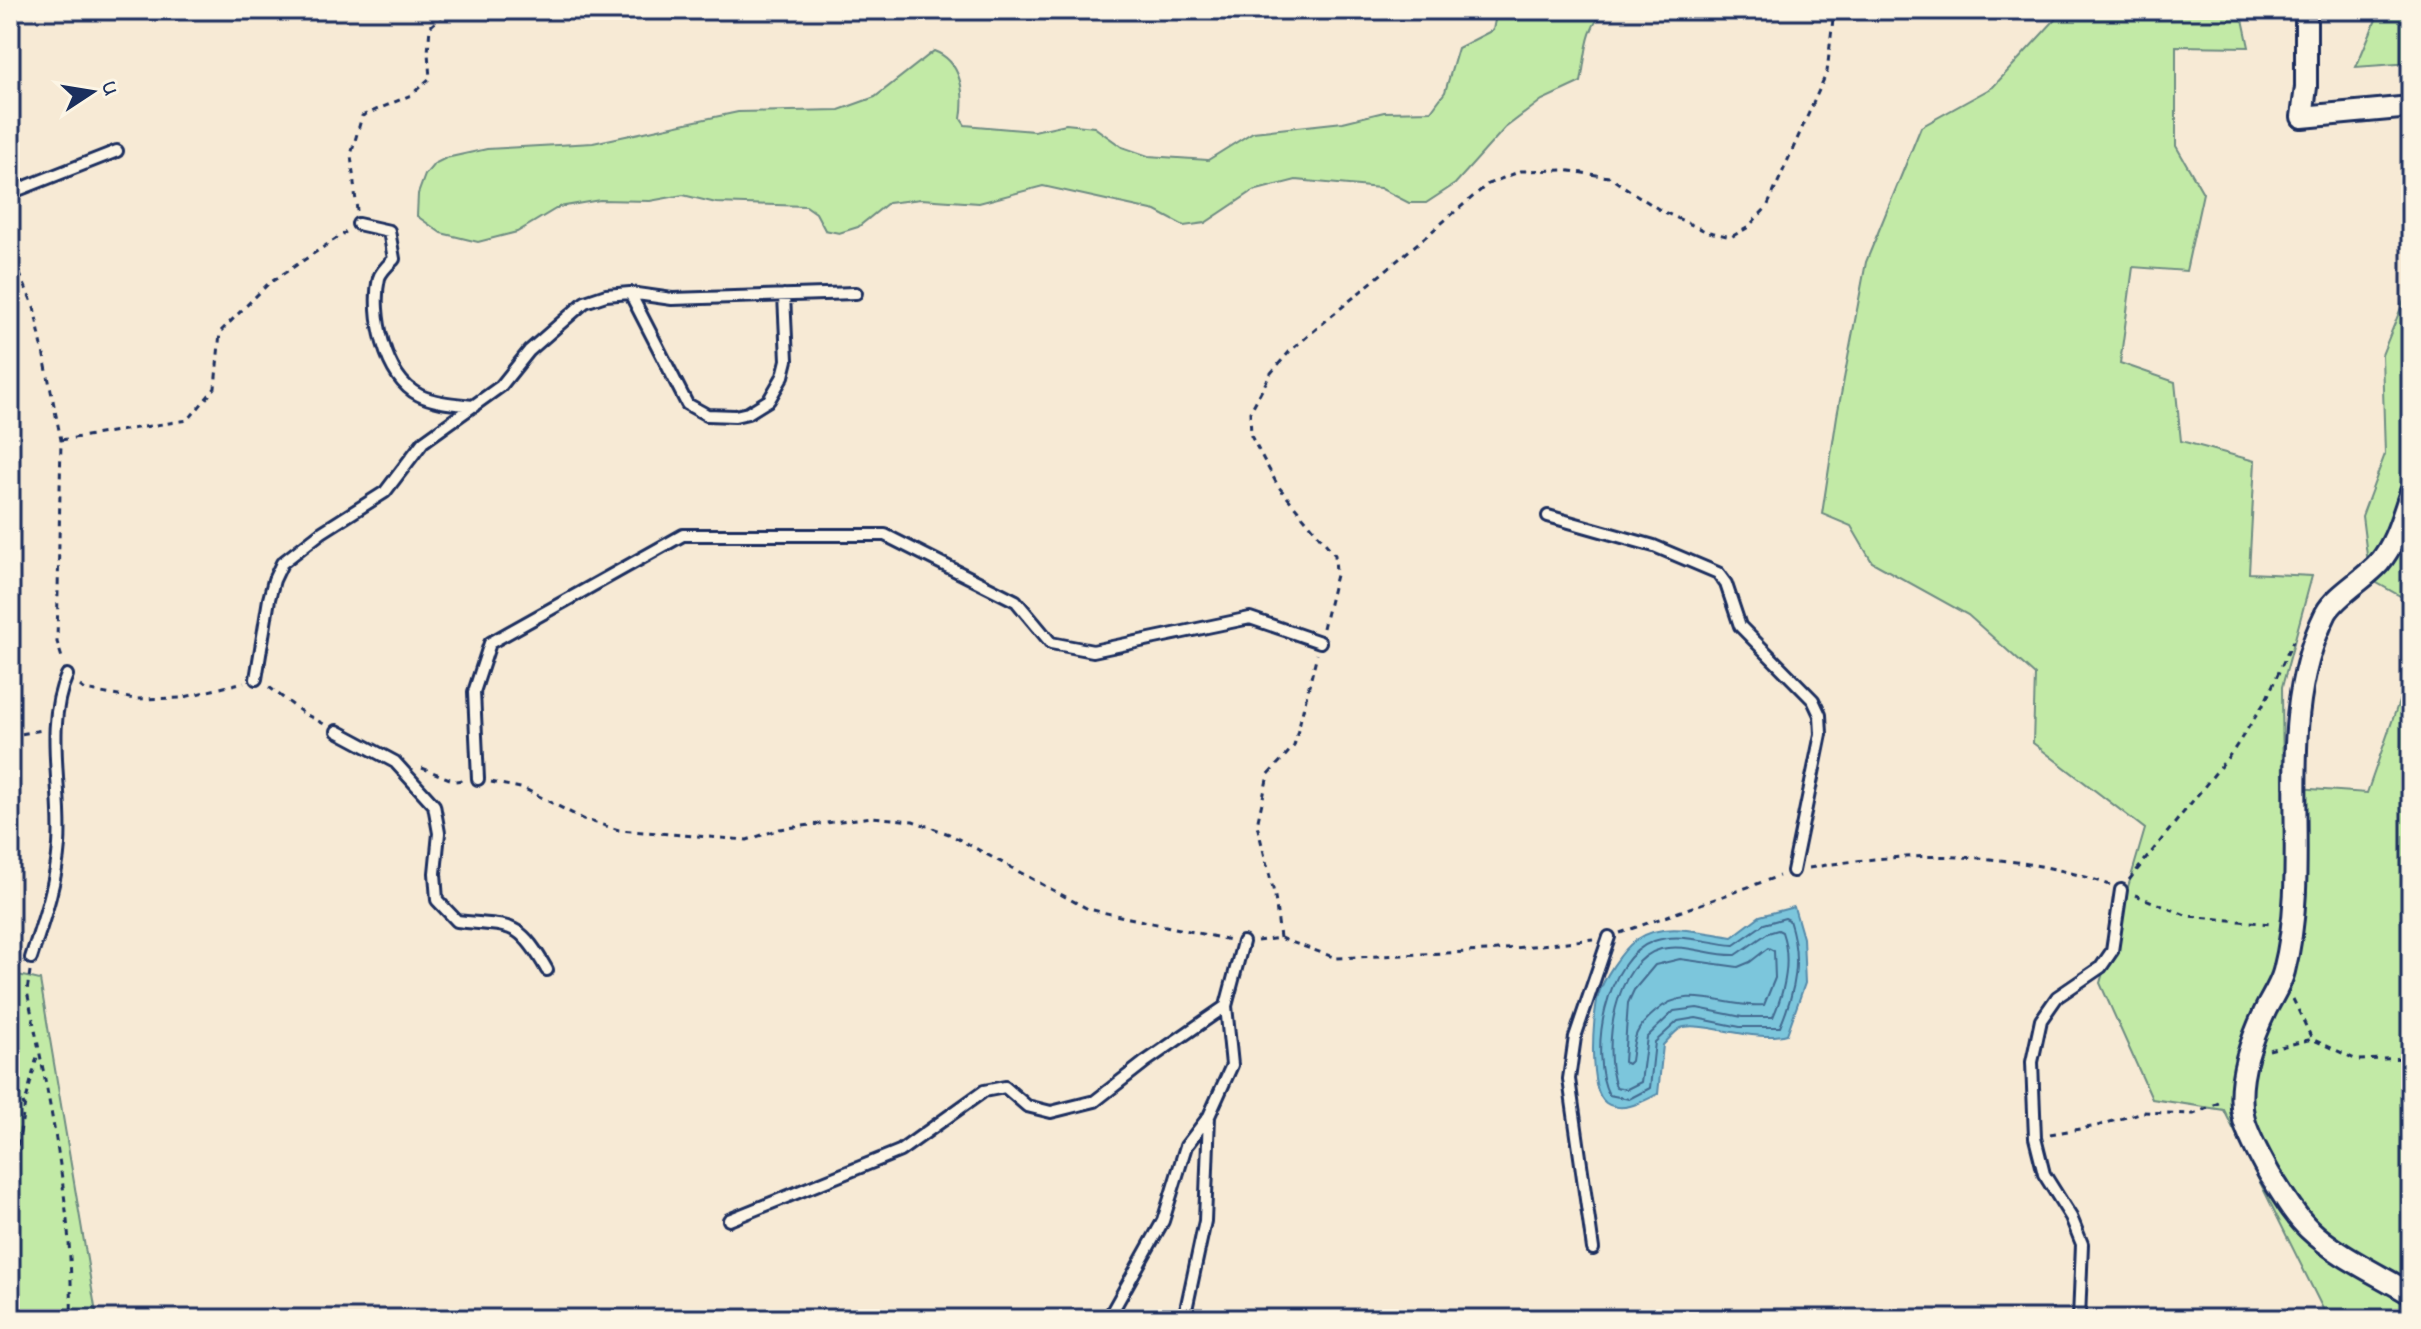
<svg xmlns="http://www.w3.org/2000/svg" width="2421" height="1329" viewBox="0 0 2421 1329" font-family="'Indie Flower',sans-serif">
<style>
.green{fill:#c2eaa6;stroke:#6e8c82;stroke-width:2}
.water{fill:#7cc6dc;stroke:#558aaa;stroke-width:2}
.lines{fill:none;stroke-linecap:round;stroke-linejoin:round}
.shore{stroke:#426b90;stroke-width:2}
.service-casing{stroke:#1b2f5e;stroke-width:16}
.minor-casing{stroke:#1b2f5e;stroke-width:26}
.path{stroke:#1b2f5e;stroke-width:3;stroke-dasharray:6 6;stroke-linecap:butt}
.service{stroke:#fcf5e5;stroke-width:10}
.minor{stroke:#fcf5e5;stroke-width:20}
</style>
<rect width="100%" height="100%" fill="#f7ead5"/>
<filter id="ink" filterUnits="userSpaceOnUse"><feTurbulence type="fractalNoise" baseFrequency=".0125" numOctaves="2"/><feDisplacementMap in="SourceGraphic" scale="16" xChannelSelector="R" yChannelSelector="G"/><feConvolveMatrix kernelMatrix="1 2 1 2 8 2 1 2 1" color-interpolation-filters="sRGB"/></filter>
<g filter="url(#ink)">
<path class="green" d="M1497,10H1608C1585,23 1586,58 1581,82L1542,100L1505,128L1455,184L1426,203H1409L1380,188L1296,180L1253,191L1205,223L1184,226L1156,211L1043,186L979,203L921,199L888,203L858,227L839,233L825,230L816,213L806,206L716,203L683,195L650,201L600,200L559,207L517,232L478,242L441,233L417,216L418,194L425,175L434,164L446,158L487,149L593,143L738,112L839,110L875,97L934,51C962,61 965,94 961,119L965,125L1034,131L1066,124L1094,127L1122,147L1148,156L1208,160L1253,132L1343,122L1384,112L1431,111L1445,92L1458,48L1493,30Z
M2064,10H2241L2249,47L2176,46V146L2203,193L2186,271L2133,267L2120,363L2175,382L2181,441L2255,461L2249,573L2312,576L2282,687L2283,787L2367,793L2411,667V1319H2328L2224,1110L2152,1099L2100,983L2145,829L2033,743L2035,675L1968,615L1872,562L1851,526L1822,514L1837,416L1866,262L1921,127L1993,87Z
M2380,10H2411V63L2356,67Z
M2411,283V602L2370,579L2362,516L2385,454L2382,355Z
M10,973L40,980L97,1319H10Z"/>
<path class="water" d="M1794,907L1803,938L1805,983L1787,1034C1756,1043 1699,1020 1681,1028C1675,1031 1668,1040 1663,1045L1658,1094C1643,1101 1623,1114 1606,1103C1587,1089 1593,1017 1598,996C1603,979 1622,950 1636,940C1663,920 1703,933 1732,937L1760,916Z"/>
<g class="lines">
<path class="shore" d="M1785,918L1789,920C1802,959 1796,989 1780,1027H1740L1696,1018L1678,1021L1655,1042L1650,1088L1629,1099L1609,1095C1588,1054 1605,958 1654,941C1681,932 1707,943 1734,945L1764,924Z
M1778,930L1782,932C1792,961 1785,990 1773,1017H1742L1697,1008L1674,1011L1647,1037L1641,1082L1627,1089L1616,1087C1602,1049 1614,961 1661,949C1686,943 1710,956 1736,955L1768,933Z
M1768,948L1774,951L1775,978L1764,1005C1726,1009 1688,982 1655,1012C1635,1029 1634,1036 1631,1061L1628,1064L1624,1062L1628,1003L1634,990L1655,965L1680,959L1738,967L1750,962Z"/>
<defs>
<path id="service" d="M10,193L117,151
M358,224L389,231L394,259C389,264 381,271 379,278C371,312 384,377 419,395C435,403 456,404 474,406
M630,293L687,404L707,415L735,416L748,413L769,400L783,376L787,360L784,295
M1548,516L1654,546L1718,573L1726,584L1740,626L1813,700L1820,715L1821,734L1793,871
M256,679L269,599L274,580L282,563L322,532L385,492L423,442L501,386L529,351L585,302L606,295L630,293L672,299L856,293
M337,731L395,762L434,805L439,833L435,873L437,900L457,921C512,927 518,919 547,970
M478,779L474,692L490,643L683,535H885L1016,601L1051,643L1093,651L1250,618L1320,642
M31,958C43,921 56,885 59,845C63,791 44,725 67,675
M729,1220L900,1151L984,1091L1005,1087L1027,1106L1051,1112L1095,1101L1145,1062L1226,1006
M1593,1249L1569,1079L1575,1037L1609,937
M1108,1319L1163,1221L1186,1146L1209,1116L1232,1065L1226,1006L1243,942
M1184,1319L1205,1221L1209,1116
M2079,1319L2082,1244L2071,1217L2044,1174L2035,1138L2032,1062L2041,1020L2057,997L2101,967L2112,951L2121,890"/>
<path id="minor" d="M2306,10V87L2302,117L2411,107
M2411,492C2402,517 2396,543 2379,563C2365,579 2336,595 2326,613C2270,725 2314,854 2284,971C2281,984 2272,997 2266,1009C2250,1042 2235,1083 2244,1120C2249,1138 2261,1159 2270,1175C2282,1193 2293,1214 2309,1229C2337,1256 2378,1274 2411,1294"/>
</defs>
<use href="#service" class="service-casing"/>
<use href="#minor" class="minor-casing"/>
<path class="path" d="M357,211L351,155L362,116L411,95L430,78L428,53L430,27L448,10
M10,251L34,307L61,440L57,642L63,661
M61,440L188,420L215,388L220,332L268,284L346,232
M1323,628L1336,575L1335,555L1278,486L1251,436L1250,412L1271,373L1290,351L1488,184L1521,171L1564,170L1609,177L1660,210L1705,231L1731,237L1747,228L1767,207L1827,72L1834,10
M80,686L85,690L135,699L181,698L244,682
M269,687L303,713L326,725
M10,736L42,730
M422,768L455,781L464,780
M491,782L525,789L583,819L619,830L747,840L780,829L872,817L913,821L949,834L1088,909L1230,940
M1809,868C1907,850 2016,851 2110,885
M2129,880L2233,751L2265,702L2293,641
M2135,895L2188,916L2271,924
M1620,933L1779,876
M1280,938L1275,897L1257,825L1268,775L1294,746L1317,654
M1257,941L1280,938L1336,958L1488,951L1593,939
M30,971L27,991C49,1099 74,1209 71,1319
M2293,999L2312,1039
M2269,1050L2312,1039L2357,1060L2411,1058
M10,1107L25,1104
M2050,1134L2097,1126L2143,1112L2194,1114L2221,1102
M10,1241L12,1177L25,1104L38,1053"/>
<use href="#service" class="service"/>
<use href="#minor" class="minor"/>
</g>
</g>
<rect width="2421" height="1329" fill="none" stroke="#fcf5e5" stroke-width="40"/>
<rect x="20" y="20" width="2381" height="1289" fill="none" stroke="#1b2f5e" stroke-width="3" filter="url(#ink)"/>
<g transform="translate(92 92) rotate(78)" stroke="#fcf5e5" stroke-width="6" paint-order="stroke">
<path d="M0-6L14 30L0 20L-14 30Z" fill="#1b2f5e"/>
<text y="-12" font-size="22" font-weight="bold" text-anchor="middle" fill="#1b2f5e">U</text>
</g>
</svg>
